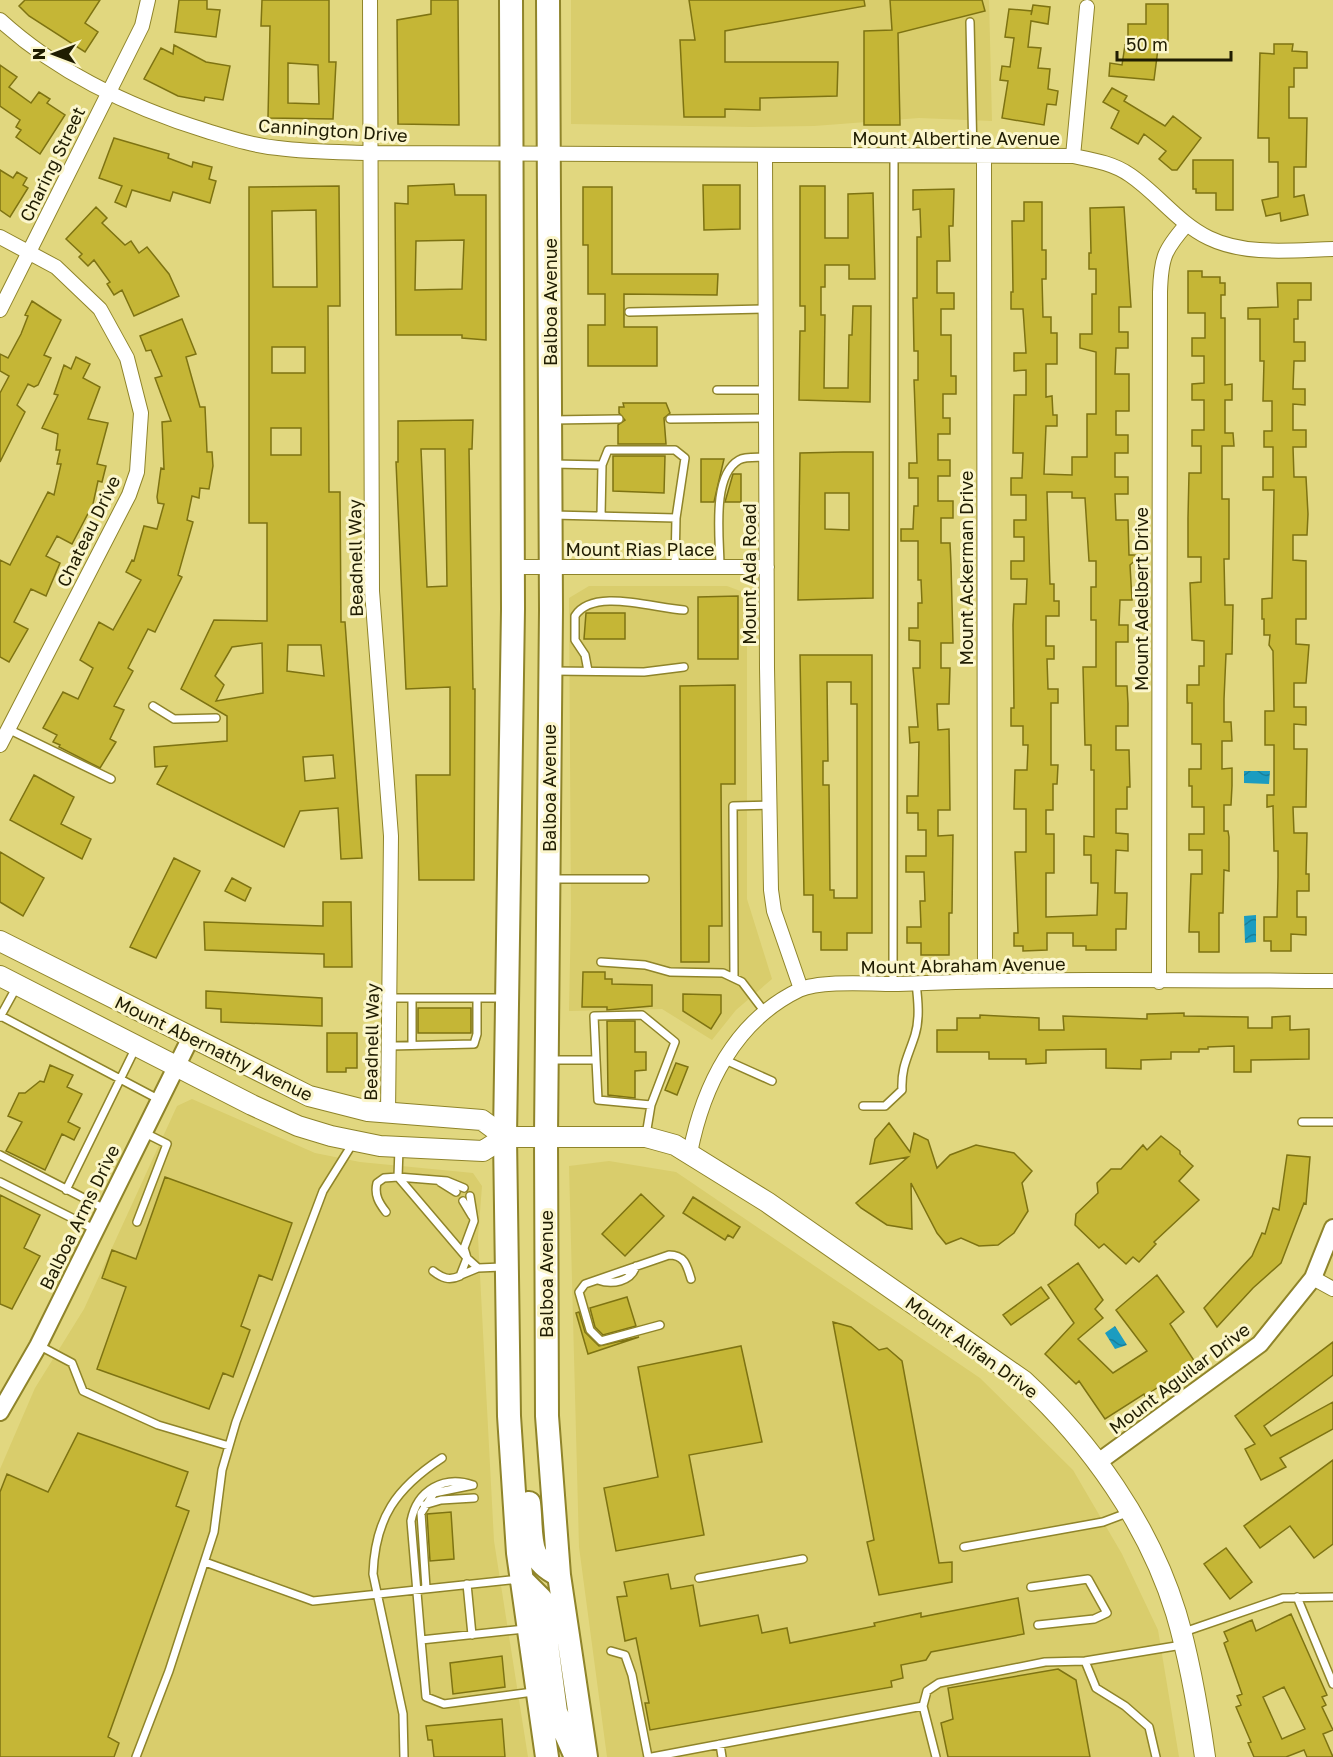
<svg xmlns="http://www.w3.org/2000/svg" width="1333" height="1757" font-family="'Golos Text',sans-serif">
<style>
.built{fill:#d9cd6c}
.water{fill:url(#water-waves)}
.building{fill:#c5b636;stroke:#7e7312;stroke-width:1.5;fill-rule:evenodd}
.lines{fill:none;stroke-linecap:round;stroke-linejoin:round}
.service-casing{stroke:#8f842a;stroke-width:10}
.minor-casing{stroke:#8f842a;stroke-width:16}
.tertiary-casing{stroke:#8f842a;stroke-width:20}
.secondary-casing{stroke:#8f842a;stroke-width:22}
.primary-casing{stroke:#8f842a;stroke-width:26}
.service{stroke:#fff;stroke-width:7}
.minor{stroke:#fff;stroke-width:14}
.tertiary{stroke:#fff;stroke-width:16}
.secondary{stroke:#fff;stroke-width:20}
.primary{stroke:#fff;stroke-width:22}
.labels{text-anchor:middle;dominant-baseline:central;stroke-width:6;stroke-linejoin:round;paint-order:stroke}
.street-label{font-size:18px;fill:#201d02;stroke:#fbf6cc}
</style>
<defs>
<pattern id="water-waves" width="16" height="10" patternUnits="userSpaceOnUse" patternTransform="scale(1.5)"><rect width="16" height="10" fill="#1b9cc0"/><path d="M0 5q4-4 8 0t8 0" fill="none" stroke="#187f9a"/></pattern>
</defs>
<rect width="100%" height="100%" fill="#e1d77f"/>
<path class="built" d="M571,0h418l3,121 -73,-3 -105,8 -62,1 -181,-3z
M589,586h138l16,6 4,11v296l25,80 -36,31 -24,30 -50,-31 -93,2 2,-99 -2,-314z
M192,1099l123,54 45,9 113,11 9,13 -4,51 16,304 34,216h-528v-288l35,-81 49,-79 93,-203z
M609,1161l67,11 304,206 93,92 49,84 36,76 21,127h-572l-28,-210 -10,-381z"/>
<path class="water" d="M1244,771h26l-1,13 -25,-1z
M1256,915v27l-11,1 -1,-27z
M1115,1326l12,19 -12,4 -10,-16z"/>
<path class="building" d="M25,0h75l-15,23 13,9 -13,20 -56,-36 -10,-10z
M179,0h28v9l13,1 -4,27 -41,-5z
M262,0h67v62h7l-3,57 -65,-1 2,-92h-9zM288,63l30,2 1,39 -31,-1z
M431,0h27l1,125 -61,-1 -1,-104 34,-6z
M689,0h175l1,6 -140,25v31h113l-1,34 -77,2v12l-35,-1v8h-41l-4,-77h15z
M890,0h92l3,11 -87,22 2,92h-36v-94l28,-1z
M1146,4h22v37h-9l-5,39 -45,-4 1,-13 12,2 3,-20 3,1v-22h18z
M1033,5l17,2 -2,17 -17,-3 -3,26 13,1 -3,20 12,1 -2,20 10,2 -2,14 -9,-1 -3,21 -42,-7 6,-37 -8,-1 2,-14 8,1 4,-29 -9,-1 4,-28 23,2 -1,4z
M1274,44h19l-1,7 15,1v16h-13v19h-5v31h18l-1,49h-12v30l10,-2 4,20 -27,6 -1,-8 -14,3 -4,-16 16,-3v-35h-9v-24h-11l2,-85 14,1z
M174,45l32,17 24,4 -7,34 -18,-3 -1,4 -26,-5 -34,-17 17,-31 12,6z
M0,65l17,12 -8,10 22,16 8,-11 11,7 -3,4 18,12 -25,39 -24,-17 5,-7 -5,-3 4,-7 -20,-14z
M1112,88l15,8 -3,5 41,25 8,-10 28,22 -24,32h-5l-13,-11 7,-8 -22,-17 -6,10 -27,-16 8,-17 -16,-9z
M114,138l55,16 -1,4 24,9 1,-5 19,5 -3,12 7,2 -6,22 -37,-11 -3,9 -38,-11 -6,17 -11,-5 7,-16 -23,-8z
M1193,160h40v50h-17v-17h-20v-4h-3z
M0,170l13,8 4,-6 10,6 -4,7 5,3 -18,29 -10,-7z
M454,184l1,11h31v145l-24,-2v-3h-66l-1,-132 13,1v-18zM464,240l-2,49 -47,1 1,-49z
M703,185h37v44l-36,1z
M339,186l1,120h-12l1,186h11l1,130h4l17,236 -21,1 -3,-51 -38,3 -16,36 -127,-63 10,-18 -12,1 -1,-20 73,-6v-25l-46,-27 33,-69 53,1v-98h-18v-336zM316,210l1,77h-44l-1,-76zM272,347h33v26h-33zM271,428h30v27h-30zM262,643l1,50 -47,8 8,-16 -9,-9 17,-29zM288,645h33l3,31 -37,-5zM333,755l2,23 -30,3 -2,-24z
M800,186h25v52h23v-44l25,-1 2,86h-26v-14h-24v22h-4v28h4l-1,73h24l1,-53h3l1,-29h18l-1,96 -71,-2 1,-69h5v-25h-5z
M583,187h29v87h106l-1,21 -93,-1v33h33v39h-69v-41h17v-31h-17v-49h-5z
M954,189l-1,37h-4l1,35h-13v32h17v16h-13v26h10v41h5v18h-13v24h7v16h-12v26h12v16h-12v25h15v17h-12v25h9l1,21 2,79h-12v25h9l-1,36h-12l1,26 11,-1 1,81h-12v26l15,-1 -1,78h-3v42h-28v-12h-14v-16h14l-1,-26h5l-1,-29h-18v-16h20v-26h-8v-17h-11v-17h11l1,-54 -9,1 -1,-16h9l-5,-59h7v-27l-11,-1v-12h9v-25h4l-1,-23h-3v-39h-17v-12h12l1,-23h4v-28h-9v-15h8l-3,-83h4v-29h-4l-1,-53h4v-61h4l-1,-28 -7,1v-20z
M1024,202h18v48h4v29h-4l1,38h8v16h6v31h-11v33l6,-1 1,19h4v11h-11l-2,48 28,1v-18h15v-43h9v-62l-16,-4v-14h12v-40h4v-25h-7v-16h2l-1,-45 34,-1 7,100h-12v25h9v16h-12l-1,26h14v37h-13v24h12v18h-13v24h13v17h-13l1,26h12l1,35h12l-11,10 2,35h-12l-1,25h9v17h-12v44h11l1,17v23h-12v24h13l1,37h-3v22h-11v24l12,1v17l-12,-1 -1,43h12l-1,36h-10v21h-30v-4h-13v-13h-26v17l-24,1v-5h-9v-13h4l-3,-81h11v-43h-12l1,-39h12l1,-25h-5v-19h-12v-18h3l-1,-83 1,-21h12l1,-25h-16v-18h13v-24h-10v-17h12v-25h-15v-17h11l1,-25h-10l1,-58h12v-25l-12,1v-18h12l-3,-44h-12v-17h2l-1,-71h12zM1047,492h25v6h13l4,63h7v26h-5v33h5v47h-13l2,78h6v25h3v67l-10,-1v19h7v28h7l-1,32 -51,2v-44h8v-39h-8v-24h7v-26h4l1,-19h-7v-62h7v-14h-10l-1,-30h7v-13h-8v-30h13v-15h-5v-17h-4z
M96,207l11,11 -5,5 23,22 6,-4 8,12 8,-6 22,27 10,22 -45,20 -12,-26 -8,5 -7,-11 3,-2 -16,-22 -6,6 -9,-9 3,-3 -16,-15z
M1188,271h14v6h18v6h5v12h-4v23h4v67l7,-1v16h-7v33h8l1,13h-12v53h7v60h-5l1,46h8l-1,49h-6l-2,45v23h7l1,19h-10v28l10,-1v18l-1,19h-7v26h4l1,6v34l-5,-1 -1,43h-4v39h-20v-20h-10l2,-58h11v-24h-13v-16h15v-27h-12v-21h-3v-17h12v-25h-9v-41h-5v-18h12v-19h5v-25l-12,-1 -2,-57 11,-1v-25h-13v-39l1,-45h12v-27h-9v-16h12v-30h-12v-16l12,-1v-27h-12v-18h13v-25h-17z
M1277,283h34v17h-13v19h-4v23h11v19h-11l-1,28h12v16l-12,-1v26h13v17h-13l1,30h12l2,37 -1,21h-14v25l13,1v58h-10v25l13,1 -3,38h-12v24h12v18l-12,-1v25h13l-1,58h-13l1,26h13l-1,41h3v17h-12v26h9v18l-15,-1v17h-20v-10h-7v-24h13l1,-40v-26h-4l-1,-45 -6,1v-12h7v-50h-9v-34h9l-1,-60 -4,-6 1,-10h-6v-16h-2v-20l10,-1 2,-108h-11v-13h10v-30h-9v-16h8v-30h-9l1,-40h-4v-42h-12v-11l30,-1z
M32,301l29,19 -17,35 7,3 -13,27 -4,2 -6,-3 -11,21 8,7 -25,50v-69l9,-17 -9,-5v-17l8,4 13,-24 7,-18 -3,-1z
M182,319l14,35 -10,3 14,50h5l2,45h5l1,14 -4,23 -9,-1 -1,10 -7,-2 -5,24 6,2 -15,53 4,2 -27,55 -7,-3 -20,39 5,3 -19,35 10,4 -14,29 6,3 -16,26 -41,-21 1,-2 -7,-3 4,-7 -14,-7 20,-36 15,7 15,-31 -13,-8 19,-38 14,8 28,-50 -15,-8 6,-12 2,1 10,-35 13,3 7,-25 -6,-1 -1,-6 4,-29 3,1 -2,-47 9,-1 -16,-43 7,-2 -11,-26 -5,1 -6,-15z
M76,357l14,7 -7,14 17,9 -12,32 20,4 -11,41 9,2 -4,16 -4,-1 -5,23 -21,40 -15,-8 -11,20 14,7 -14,33 -15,-7 -17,33 14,7 -19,33 -9,-5v-97l10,5 38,-73 6,3 7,-31h-4l3,-14h-4l2,-16 -16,-6 16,-33 -4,-1 10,-29 7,4z
M623,403h43l4,10 -6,5 2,26h-48v-19l7,-5 -6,-7v-6h5z
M473,420l-1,29h-3l4,240h2l-1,191h-55l-3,-105h34v-88l-44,2 -10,-227h2v-41zM421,449h24l2,137 -20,1z
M843,452h30v146l-75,2 2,-147zM825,493h24v37l-24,-1z
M613,456h52l-1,37 -51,-2z
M701,459h23l-10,43h-13z
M733,474h8v28h-16z
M738,596v63h-40v-62z
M586,613h39v26h-41z
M800,655h72v278h-25v17h-26v-18h-8v-37h-9zM827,682h24v22h6v194h-23v-8h-4l-1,-105h-6v-24h5z
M735,685v99h-14l1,142h-13v36h-28l-1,-276z
M34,775l40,22 -13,27 30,15 -9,20 -72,-39z
M0,852l44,26 -21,38 -23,-14z
M174,858l26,13 -44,87 -26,-11z
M232,878l19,10 -6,13 -20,-10z
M323,902h28l1,65h-28v-13l-119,-4 -1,-28 119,4z
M583,972h22v7h7v5l40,1v21l-45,4v-3h-25z
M206,991l116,7v28l-101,-4v-13l-15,-1z
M683,994l38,1v18l-10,16 -28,-18z
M418,1008h53v25h-53z
M1184,1013v3l64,1v11h24v-11l18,-1v14l19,-1v30l-58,1v12h-17v-26l-26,1v2h-9v3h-28v7l-30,1v9l-35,-1v-19l-60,1v13l-20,1v-5h-37v-7h-52v-22h20v-12h23v-3l59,3v12h25l-1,-14 84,3v-5z
M607,1021h28v31h11v18l-11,1v27l-27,-3z
M327,1033h30v35h-11v4h-19z
M676,1063l12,4 -11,28 -12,-5z
M50,1065l23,10 -6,12 15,7 -14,28 12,6 -6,12 -12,-6 -17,36 -39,-19 16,-29 -14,-6 11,-23h6l15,-12 4,1z
M889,1123l21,29 4,-19 14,7 9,28 13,-13 26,-10 38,8 18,18 -10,12 6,28 -14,22 -16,12 -19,1 -18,-8 -15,6 -9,-11 -26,-50 1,46 -25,-4 -26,-17 -5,-5 52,-46 -38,7 5,-25z
M1161,1136l19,15v3l13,12 -14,15 20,19 -45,42 2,2 -17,18 -6,-5 -7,7 -22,-20 -5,4 -24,-23 1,-11 22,-21 -1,-10 14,-14h10l22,-24 4,5z
M1287,1155l23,2 -4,47 -2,-1 -23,60 -28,25 -36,39 -13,-19 48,-52 10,-23 3,1 8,-26 6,2z
M165,1177l127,46 -20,57 -13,-5 -18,51 9,4 -17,47 -10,-4 -14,36 -112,-40 29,-82 -24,-9 10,-28 24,9z
M641,1194l23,22 -39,40 -23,-22z
M0,1195l40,20 -16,33 16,8 -28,53 -12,-5z
M693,1197l47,30 -7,11 -5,-3 -3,5 -42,-27z
M1078,1263l25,37 -8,9 8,9 -25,21 35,34 34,-22 -31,-41 41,-35 27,37 -14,12 25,38 -50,34 -1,-2 -39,25 -26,-38 -3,3 -31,-30 29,-31 -26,-38z
M1041,1287l8,11 -38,27 -8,-10z
M627,1297l9,29 -33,9 -8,-8 -5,-19z
M579,1312l6,20 14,14 40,-9 -51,17 -12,-41z
M833,1322l18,5 28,23 8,-2 15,13 37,202 13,-1v20l-73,13 -12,-53 7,-2z
M1333,1342v33l-69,51 7,10 62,-34v27l-53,29 6,9 -25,13 -16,-31 10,-5 -20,-28z
M741,1346l21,96 -73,13 15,80 -88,16 -12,-63 54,-11 -20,-110z
M78,1433l110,39 -12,34 13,5 -81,226 11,6 -5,14h-114v-265l7,-18 41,18z
M1333,1460v84l-19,14 -24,-32 -30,22 -16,-22z
M451,1512l3,47 -24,2 -3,-47z
M1226,1548l26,34 -22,17 -26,-35z
M668,1574l3,15 22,-4 7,41 58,-11 4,18 25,-5 3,15 85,-17 -1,-3 47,-10v4l97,-19 6,36 -93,18 -5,8 -25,5 2,13 -12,3 1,6 -242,43 -5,-27h4l-13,-65 -11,3 -8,-44 10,-1 -3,-14z
M1291,1614l36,81 -5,2 4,8 -4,2 11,23 -10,4 10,23h-26l-3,-7 -18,7h-32l-6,-14 3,-1 -15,-35 5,-2 -4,-9 5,-2 -18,-51 4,-2 -4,-9 28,-12 4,11zM1284,1687l21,42 -23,10 -19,-42z
M502,1656l3,31 -52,7 -3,-31z
M1058,1669l18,11 14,77h-142l-7,-34 12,-4 -5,-31z
M502,1719l3,38h-71l-2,-17h-4l-2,-14z"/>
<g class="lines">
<defs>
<path id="service" d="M970,22l3,134
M629,312l137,-3
M717,390h50
M670,419l97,-1
M552,420l67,-1
M553,464l49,1 -1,51
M602,465l6,-15h67l10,8 -9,60
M553,515l123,3 -1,49
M720,567c0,-28 -9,-91 19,-107 7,-4 20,-2 28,-3
M552,671l92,1 40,-5
M588,671l-3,-16 -10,-15v-24c18,-29 81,-7 109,-6
M153,706l21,13 42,-1
M8,729l103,50
M551,879h94
M601,962l44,3 25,7 53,1 19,9 22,29
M734,978l-1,-172 36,-1
M893,984l1,-829
M390,998h115
M412,998v47
M1,1016l157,83
M0,1017l16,-29
M390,1046l84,-2 3,-10v-36
M723,1059l49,22
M549,1060h47l2,40 53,5 24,-63 -33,-27 -48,1 2,44
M863,1106h22l17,-16c-1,-23 6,-33 13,-55 5,-16 3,-35 1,-52
M1302,1122h31
M646,1135l5,-30
M399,1148l-1,29 49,4 17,7
M0,1155l105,54
M0,1182l94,47
M440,1182l16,10
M66,1190l70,-143
M470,1196l4,25 -10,27 3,10 11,10
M463,1201l9,15
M386,1212c-7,-9 -12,-17 -9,-29l7,-5 14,-1 69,81 -7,18c-11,5 -18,2 -27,-5
M137,1222l30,-78 -22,-11
M461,1275l17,-7 24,-1
M598,1280c14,5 33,2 38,-14
M660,1325l-59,16 -11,-11 -11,-38 6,-8 84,-29c16,0 18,11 22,24
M40,1346l32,17 11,28 75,34 71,21
M424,1505l17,-5 33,-2
M964,1547l139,-25 24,-9
M205,1562l108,39 206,-22
M699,1578l104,-19
M467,1584l5,51
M1031,1587l57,-8 19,34 -13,6 -56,6
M426,1588l-5,-75 13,-20 39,-8
M1297,1597l36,87
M525,1629l-104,11 5,57 18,7 89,-12
M1184,1632l99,-34 50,-1
M421,1640l-10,-119c6,-31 33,-46 62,-36
M611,1651l14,4 7,20 16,82
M1085,1661l11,27 29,18 24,21 7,30
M720,1744l2,13
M136,1757l33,-86 45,-139 8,-62 14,-48 87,-231 30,-48
M404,1757l-1,-43 -30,-140c2,-56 23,-86 69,-116
M652,1757l271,-51
M936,1757l-13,-51 4,-15 12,-8 106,-21 40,-1 97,-16"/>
<path id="minor" d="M370,0l2,591 19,245 -3,278
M0,20c58,53 132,88 207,111 23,7 47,15 71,17 30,4 61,4 91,5l704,3c20,4 40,7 57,19 28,19 48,48 79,63 37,18 84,12 124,11
M765,155l2,513 4,222 3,21 27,78
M984,156l1,825
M1073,156l14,-149
M0,237l56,30 44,42 27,49 14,55 -4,59 -8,23 -129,250
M0,310l142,-284 6,-26
M512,567h255
M1159,982l1,-690c1,-34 4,-42 27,-68
M690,1153c13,-67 45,-132 109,-163 22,-10 73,-6 99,-6 144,-6 290,-4 435,-3
M1313,1278l20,11"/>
<path id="tertiary" d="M0,1412l38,-66 153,-309
M1097,1463l163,-119 53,-66 20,-50"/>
<path id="secondary" d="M0,941l309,155 59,15 114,9 23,17
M0,976l252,129 46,21 33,10 49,10 103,5 22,-14h141l29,8 92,57 257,179c67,62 125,144 152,232 14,47 22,95 29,144"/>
<path id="primary" d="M511,0l2,609 -8,528 4,279 9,137 29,204
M548,0l3,610 -5,527 1,279 12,159 27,182
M529,1503c4,34 -4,56 30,72
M521,1579l20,20 15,113 20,45"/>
</defs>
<use href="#service" class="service-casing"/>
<use href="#minor" class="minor-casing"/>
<use href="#tertiary" class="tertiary-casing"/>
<use href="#secondary" class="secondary-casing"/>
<use href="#primary" class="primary-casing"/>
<use href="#service" class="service"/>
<use href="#minor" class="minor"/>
<use href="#tertiary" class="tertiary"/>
<use href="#secondary" class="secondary"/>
<use href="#primary" class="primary"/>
</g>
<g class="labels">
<g class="street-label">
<text transform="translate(333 130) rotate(4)">Cannington Drive</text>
<text x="956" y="138">Mount Albertine Avenue</text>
<text transform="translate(52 164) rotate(-64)">Charing Street</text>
<text transform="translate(550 302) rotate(-90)">Balboa Avenue</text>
<text transform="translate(88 531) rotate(-64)">Chateau Drive</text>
<text x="640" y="549">Mount Rias Place</text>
<text transform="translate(355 558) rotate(-91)">Beadnell Way</text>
<text transform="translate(966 568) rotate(-90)">Mount Ackerman Drive</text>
<text transform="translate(749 574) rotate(-90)">Mount Ada Road</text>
<text transform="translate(1141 599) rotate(-90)">Mount Adelbert Drive</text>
<text transform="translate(549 788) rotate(-90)">Balboa Avenue</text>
<text transform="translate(963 965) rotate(-1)">Mount Abraham Avenue</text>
<text transform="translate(371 1042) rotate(-89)">Beadnell Way</text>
<text transform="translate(214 1048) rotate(26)">Mount Abernathy Avenue</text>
<text transform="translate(79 1217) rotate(-64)">Balboa Arms Drive</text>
<text transform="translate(546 1274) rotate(-90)">Balboa Avenue</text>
<text transform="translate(972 1347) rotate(36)">Mount Alifan Drive</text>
<text transform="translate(1179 1378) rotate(-37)">Mount Aguilar Drive</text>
</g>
</g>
<g transform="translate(54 54) rotate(270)" stroke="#fbf6cc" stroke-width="4.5" paint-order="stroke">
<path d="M0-4.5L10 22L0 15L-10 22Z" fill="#201d02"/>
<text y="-9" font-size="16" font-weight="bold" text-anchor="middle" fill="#201d02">N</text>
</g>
<path d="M1117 51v9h114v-9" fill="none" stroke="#201d02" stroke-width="3"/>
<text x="1126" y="51" font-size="18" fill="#201d02" stroke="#fbf6cc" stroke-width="4.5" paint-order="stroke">50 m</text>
</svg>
